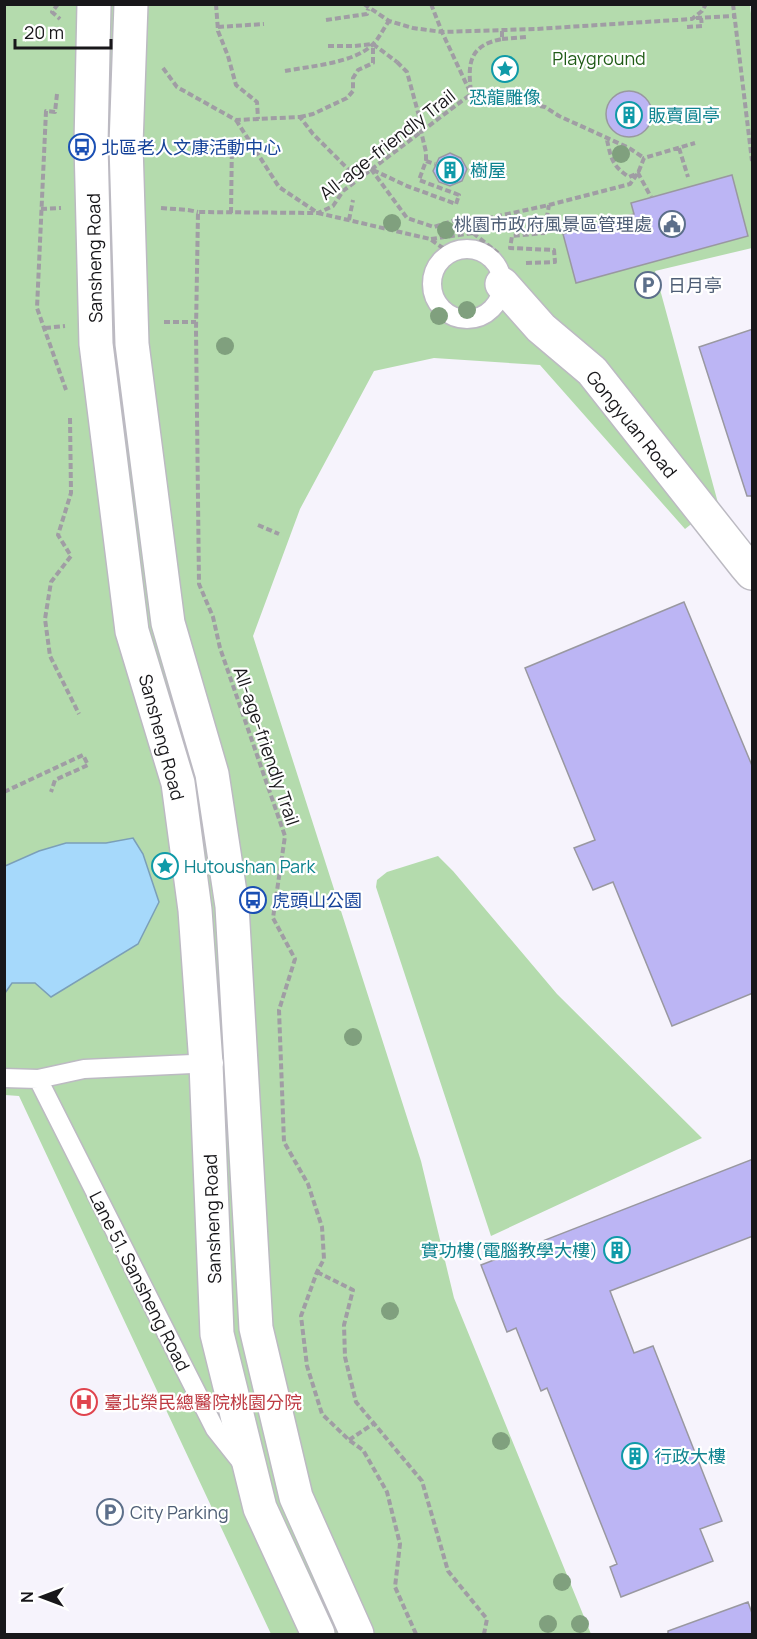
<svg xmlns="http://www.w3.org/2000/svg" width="757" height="1639" font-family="Manrope,'Noto Sans TC',sans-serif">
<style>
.green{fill:#b4dbad}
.water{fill:#a6d9fb;stroke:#7b9fb8;stroke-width:1.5}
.building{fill:#bcb5f4;stroke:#9998a0;stroke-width:1.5}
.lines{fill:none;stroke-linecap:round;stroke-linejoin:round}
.service-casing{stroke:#bcbac2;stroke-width:21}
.minor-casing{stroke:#bcbac2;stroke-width:36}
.path{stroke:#a09da4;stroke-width:4;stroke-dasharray:6 3;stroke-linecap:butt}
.service{stroke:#fff;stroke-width:18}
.minor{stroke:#fff;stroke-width:33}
.path-bridge{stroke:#a09da4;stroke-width:4;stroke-dasharray:6 3;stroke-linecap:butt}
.tree{fill:#80a07e}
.labels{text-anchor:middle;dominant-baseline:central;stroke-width:4.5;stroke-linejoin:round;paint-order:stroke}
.park-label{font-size:18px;fill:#205c17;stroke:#fff}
.culture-label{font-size:18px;fill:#0d838f;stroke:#fff;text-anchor:start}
.street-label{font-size:18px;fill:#18171a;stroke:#fff}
.transit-label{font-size:18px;fill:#164399;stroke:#fff;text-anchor:start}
.service-label{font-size:18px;fill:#4e5e75;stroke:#fff;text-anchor:start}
.health-label{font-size:18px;fill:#be3a42;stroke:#fff;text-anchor:start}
</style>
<rect width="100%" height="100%" fill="#f6f3fc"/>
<path class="green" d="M5,5h745l2,17v226l-97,23 63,232 -33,26 -145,-164 -106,-7 -60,13 -74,138 -47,127 168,525 33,137 137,336h-320l-252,-538 -14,-1z
M438,856l15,15 104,123 145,144 -211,98 -115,-349 1,-7 10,-8z"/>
<path class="water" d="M133,838l10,16 16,48 -21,42 -87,53 -16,-14h-23l-7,10v-127l34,-15 27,-8h40z"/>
<path class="building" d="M606 114a23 23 0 1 1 46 0a23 23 0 1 1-46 0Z
M450,153l11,5 6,11 -5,12 -12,5 -11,-4 -6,-11 6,-13z
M732,175l16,61 -172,47 -13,-49 71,-20 -3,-11z
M753,329v167h-6l-48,-149z
M684,602l69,166v225l-81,33 -59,-144 -20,8 -19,-42 21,-8 -70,-172z
M753,1159v77l-143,55 24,62 19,-7 69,175 -22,8 13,32 -92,36 -11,-30 7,-3 -70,-176 -6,3 -25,-63 -9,4 -26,-67z
M748,1602l5,14v19h-85v-4z"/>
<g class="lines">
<defs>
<path id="service" d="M432 284a35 35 0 1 1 70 0a35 35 0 1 1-70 0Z
M4,1078l34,1 46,-10 130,-6
M38,1079l177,350 27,34"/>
<path id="minor" d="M94,4l-3,140 5,200 36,287 46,152 17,127 11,154 11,270 43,174 58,126
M131,4l-5,141 6,199 36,279 44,151 20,132 24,422 40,169 61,137
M502,284l39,44 51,43 154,195 6,7"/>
</defs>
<use href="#service" class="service-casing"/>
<use href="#minor" class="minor-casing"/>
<path class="path" d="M58,4l-6,8 8,7
M216,4l2,27 10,25 8,29 21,17 1,17
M364,4l25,17 24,7 29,4 94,-3 156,-10 10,-8 4,-7
M431,4l11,28 29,62
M733,4l19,157
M696,18l38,-2
M326,20l41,-6 1,-5
M218,27l46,-3
M687,27l15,-1 -1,-8
M502,39l25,-2
M328,46h27l18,-2 24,18
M163,68l14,19 59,33 64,-3 13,17 45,45
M285,71c26,-5 69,-8 87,-26 7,-6 11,-16 17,-24
M471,91c-4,-30 0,-46 31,-52v-9
M57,94l-2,18 -9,-1 -9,197 29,82
M471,94l16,9 30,-2 28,6 14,9 70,32 15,10
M300,117l13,-3 34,-16 6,-7v-13l5,-8 15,-7v-18
M236,120l43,67 39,26 112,26 20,14
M607,140c4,18 5,26 22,37l9,-4 13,24
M679,148l9,29
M371,169l36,49 27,9 27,-9h28l60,-13 81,-21 8,-11 6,-15 51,-15
M373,170l34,16 49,18 3,-9 -40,-15 7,-19 9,3
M161,208l27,2 10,2
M41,209l20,-1
M231,213l1,-73
M349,220l4,-20
M473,233l25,20
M431,239l42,-6 16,-15
M526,263l29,-1 -1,-12 -44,-2 2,-12 32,-3 5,-28
M164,322h32
M45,328l20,-2
M70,418l1,75 -13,42 13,21 -20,26 -6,37 5,37 29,58
M258,525l21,9
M4,792l79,-37 5,10 -33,15 -4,12
M317,1272l36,18 -9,35 1,32 11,45 66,79 26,90 39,48 -3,15
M349,1440l24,-16
M416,1634l-21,-47 5,-43 -13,-52 -24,-42 -14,-10 -27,-26 -15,-48 -6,-50 16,-44 7,-13 -2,-32 -14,-43 -24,-42 -5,-132 16,-51 -22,-41 12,-82 -65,-188 -7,-31 -14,-33 -3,-254 2,-118 120,1 15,-7 10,-15 128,-97"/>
<use href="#service" class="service"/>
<use href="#minor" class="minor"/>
<path class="path-bridge" d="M397,62l10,10 12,44 -1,3 8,33v9"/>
</g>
<g class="tree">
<circle cx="621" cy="154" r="9"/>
<circle cx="392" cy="223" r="9"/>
<circle cx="446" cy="230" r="9"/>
<circle cx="467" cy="310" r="9"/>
<circle cx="439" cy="316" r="9"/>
<circle cx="225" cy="346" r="9"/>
<circle cx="353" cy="1037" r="9"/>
<circle cx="390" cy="1311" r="9"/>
<circle cx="501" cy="1441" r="9"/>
<circle cx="562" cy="1582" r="9"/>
<circle cx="548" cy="1624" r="9"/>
<circle cx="580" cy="1624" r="9"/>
</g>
<defs>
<symbol id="sight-ring" viewBox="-11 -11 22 22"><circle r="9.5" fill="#fff" stroke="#0f9aa8" stroke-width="1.5"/><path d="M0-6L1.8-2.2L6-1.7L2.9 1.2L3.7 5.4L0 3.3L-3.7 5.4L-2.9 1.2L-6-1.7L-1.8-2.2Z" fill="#0f9aa8"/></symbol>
<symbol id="building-ring" viewBox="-11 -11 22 22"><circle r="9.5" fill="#fff" stroke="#0f9aa8" stroke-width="1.5"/><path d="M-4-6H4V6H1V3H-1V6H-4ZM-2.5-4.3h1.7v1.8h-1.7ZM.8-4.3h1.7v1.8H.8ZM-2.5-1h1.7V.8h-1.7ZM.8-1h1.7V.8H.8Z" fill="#0f9aa8"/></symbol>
<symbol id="bus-ring" viewBox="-11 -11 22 22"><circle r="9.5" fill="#fff" stroke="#1a4fb4" stroke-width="1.5"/><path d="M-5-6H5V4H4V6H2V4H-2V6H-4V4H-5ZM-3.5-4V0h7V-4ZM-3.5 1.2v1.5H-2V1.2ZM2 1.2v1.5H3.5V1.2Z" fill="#1a4fb4"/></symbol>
<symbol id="civic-ring" viewBox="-11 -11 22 22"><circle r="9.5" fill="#fff" stroke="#5c6f8a" stroke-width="1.5"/><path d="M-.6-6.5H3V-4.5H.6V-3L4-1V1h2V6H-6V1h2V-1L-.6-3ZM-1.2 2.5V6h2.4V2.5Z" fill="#5c6f8a"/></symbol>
<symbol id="parking-ring" viewBox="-11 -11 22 22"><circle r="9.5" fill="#fff" stroke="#5c6f8a" stroke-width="1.5"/><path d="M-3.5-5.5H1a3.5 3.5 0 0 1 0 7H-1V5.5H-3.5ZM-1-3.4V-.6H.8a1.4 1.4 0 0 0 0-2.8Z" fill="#5c6f8a"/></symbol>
<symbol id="hospital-ring" viewBox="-11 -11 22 22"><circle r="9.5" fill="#fff" stroke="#e0444e" stroke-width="1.5"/><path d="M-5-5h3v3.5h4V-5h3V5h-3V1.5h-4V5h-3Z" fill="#e0444e"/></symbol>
</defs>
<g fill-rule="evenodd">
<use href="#sight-ring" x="490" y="54" width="30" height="30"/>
<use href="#building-ring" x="614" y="100" width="30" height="30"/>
<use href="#bus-ring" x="67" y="132" width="30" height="30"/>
<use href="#building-ring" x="435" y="155" width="30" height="30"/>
<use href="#civic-ring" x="657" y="209" width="30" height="30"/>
<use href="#parking-ring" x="633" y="270" width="30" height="30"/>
<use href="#sight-ring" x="150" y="851" width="30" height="30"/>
<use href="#bus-ring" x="238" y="885" width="30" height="30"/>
<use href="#building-ring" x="602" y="1235" width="30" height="30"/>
<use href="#hospital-ring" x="69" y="1387" width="30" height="30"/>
<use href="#building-ring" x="620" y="1441" width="30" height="30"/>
<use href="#parking-ring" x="95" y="1497" width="30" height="30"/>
</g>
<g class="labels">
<g class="park-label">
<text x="599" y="58">Playground</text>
</g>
<g class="culture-label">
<text x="505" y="97" text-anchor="middle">恐龍雕像</text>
<text x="648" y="115">販賣圓亭</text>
<text x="470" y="170">樹屋</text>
<text x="184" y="866">Hutoushan Park</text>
<text x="598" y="1250" text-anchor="end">實功樓(電腦教學大樓)</text>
<text x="654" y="1456">行政大樓</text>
</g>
<g class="street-label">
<text transform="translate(387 144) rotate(-38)">All-age-friendly Trail</text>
<text transform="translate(94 258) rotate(-91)">Sansheng Road</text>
<text transform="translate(632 424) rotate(51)">Gongyuan Road</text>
<text transform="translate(162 737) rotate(75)">Sansheng Road</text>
<text transform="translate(267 746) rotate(71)">All-age-friendly Trail</text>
<text transform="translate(212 1219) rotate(-92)">Sansheng Road</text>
<text transform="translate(140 1281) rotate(63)">Lane 51, Sansheng Road</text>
</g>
<g class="transit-label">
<text x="101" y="147">北區老人文康活動中心</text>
<text x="272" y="900">虎頭山公園</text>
</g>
<g class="service-label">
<text x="652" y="224" text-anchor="end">桃園市政府風景區管理處</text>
<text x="668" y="285">日月亭</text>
<text x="130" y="1512">City Parking</text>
</g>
<g class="health-label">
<text x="104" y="1402">臺北榮民總醫院桃園分院</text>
</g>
</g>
<rect width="757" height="1639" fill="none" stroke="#18171a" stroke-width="12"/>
<g transform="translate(42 1597) rotate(270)" stroke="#ffffff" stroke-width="4.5" paint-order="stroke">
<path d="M0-4.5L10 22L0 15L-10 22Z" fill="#18171a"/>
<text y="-9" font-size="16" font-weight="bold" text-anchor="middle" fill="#18171a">N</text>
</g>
<path d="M15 39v9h96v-9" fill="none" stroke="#18171a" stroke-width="3"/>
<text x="24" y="39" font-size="18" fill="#18171a" stroke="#ffffff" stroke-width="4.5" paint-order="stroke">20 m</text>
</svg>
